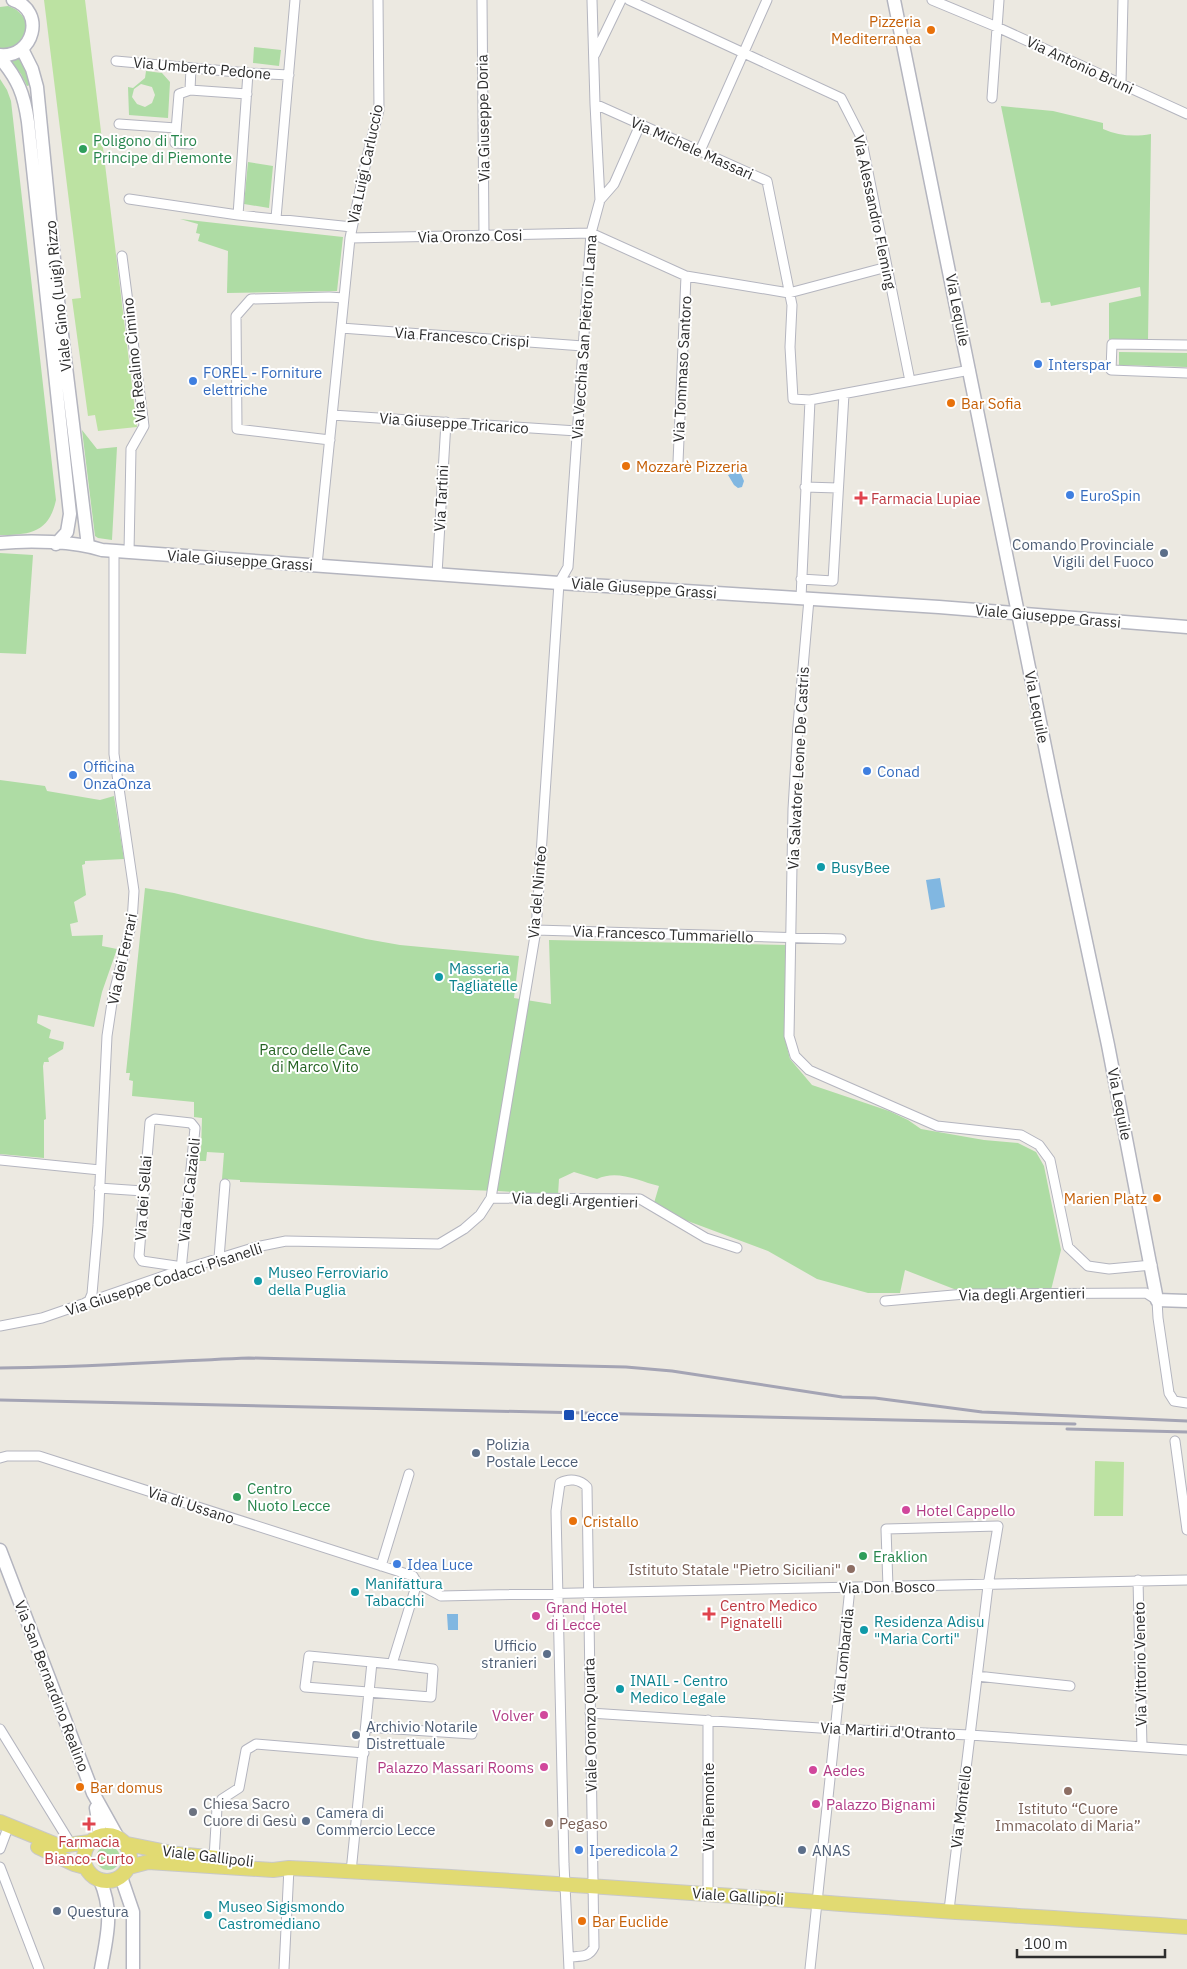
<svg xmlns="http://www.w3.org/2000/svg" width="1187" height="1969" font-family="'IBM Plex Sans',sans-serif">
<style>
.green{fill:#aedca4;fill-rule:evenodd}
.pitch{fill:#bce2a2}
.water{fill:#81b7e1}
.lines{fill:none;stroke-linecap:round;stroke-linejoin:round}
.street-casing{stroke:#b4b5bf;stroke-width:11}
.secondary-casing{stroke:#b4b5bf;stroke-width:15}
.primary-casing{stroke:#c8c8c8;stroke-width:16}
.street{stroke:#fff;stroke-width:9}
.secondary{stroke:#fff;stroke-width:12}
.primary{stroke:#e1da72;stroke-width:14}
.rail{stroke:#a4a4b4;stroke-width:3}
.food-dot{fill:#e8710a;stroke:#fff;stroke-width:2}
.leisure-dot{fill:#2e9e5b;stroke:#fff;stroke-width:2}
.shop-dot{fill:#3f7fe0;stroke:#fff;stroke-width:2}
.health-dot{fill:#e0444e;stroke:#fff;stroke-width:2}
.service-dot{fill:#5c6f8a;stroke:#fff;stroke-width:2}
.culture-dot{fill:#0f9aa8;stroke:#fff;stroke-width:2}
.transit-dot{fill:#1a4fb4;stroke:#fff;stroke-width:2}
.hotel-dot{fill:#d1479c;stroke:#fff;stroke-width:2}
.education-dot{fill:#8d6e63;stroke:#fff;stroke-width:2}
.worship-dot{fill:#6b7280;stroke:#fff;stroke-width:2}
.labels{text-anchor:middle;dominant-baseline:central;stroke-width:4;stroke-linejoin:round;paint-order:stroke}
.food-label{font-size:15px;fill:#c56008;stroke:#fff;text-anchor:start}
.street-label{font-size:15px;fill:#2d2d2d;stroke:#fff}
.leisure-label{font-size:15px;fill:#27864d;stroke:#fff;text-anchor:start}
.shop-label{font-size:15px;fill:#366cbe;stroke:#fff;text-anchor:start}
.health-label{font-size:15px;fill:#be3a42;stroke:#fff;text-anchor:start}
.service-label{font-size:15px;fill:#4e5e75;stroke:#fff;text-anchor:start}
.culture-label{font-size:15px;fill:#0d838f;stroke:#fff;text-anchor:start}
.park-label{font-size:15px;fill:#266324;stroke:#fff}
.transit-label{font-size:15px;fill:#164399;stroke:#fff;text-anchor:start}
.hotel-label{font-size:15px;fill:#b23c85;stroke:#fff;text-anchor:start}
.education-label{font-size:15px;fill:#785e54;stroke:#fff;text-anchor:end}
.worship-label{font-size:15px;fill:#5b616d;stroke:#fff;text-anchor:start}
</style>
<rect width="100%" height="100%" fill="#ece9e1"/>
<path class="green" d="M8,6c29,9 22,46 -8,42v-41z
M254,47l27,3 -2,16 -26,-3z
M21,57l9,28 -3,1 -6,-12 -10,-13z
M146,71l16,2 8,9 -2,36 -39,-3 -1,-28 5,1 12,-10zM141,84l11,3 3,8 -3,8 -7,4 -8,-3 -5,-7 2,-8z
M0,79l7,11 4,11 45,399c-7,33 -27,35 -56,35z
M1001,106l52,5 50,12v6c16,7 31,8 48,5l-3,207 -39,-2v-36l32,-7 -1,-9 -89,19 -1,-4 -9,1z
M248,162l25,4 -4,42 -25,-4z
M180,219l163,18 -6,54 -110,2 1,-42 -30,-10 2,-7 -4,-1 2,-9z
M1119,352l68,1v14l-68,-2z
M82,430l15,19 20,-2 -5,93 -14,-2 -3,-2z
M0,553l33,2 -7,99 -26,-1z
M0,780l45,6 2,5 53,9 14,-4 10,63 -39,2v3l-3,1 4,30 -12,7 4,20 -8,2 2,12 31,-1 -1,11 15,3 -15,43 -8,35 -56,-12 -1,8 14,7 -2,8 15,4 -1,7 -15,9 1,4h-5l-1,4 3,53 -2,1v38l-44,-4z
M145,888l29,5 192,46 34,6 119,11 -5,42 37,6 -2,-64 237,5 -2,90 6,24 22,26 77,26 19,9 13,9 63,11 34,3 18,9 8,14 17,84 -10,40 -97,-1 -49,-19 -5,23h-32l-51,-14 -49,-28 -91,-34 -23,-14 5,-17c-20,-5 -42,-17 -62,-7l-23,-7 -15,7 -1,16 -60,-4 -258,-9v-2l-18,-1 2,-26 -17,-1 -1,9h-11l1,-10h5l1,-33 -8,-1v-15l-62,-6 1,-15 -4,-1 1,-7h-4z
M96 1858a12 12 0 1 1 24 0a12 12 0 1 1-24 0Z"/>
<path class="pitch" d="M44,0h41l52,427 -39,4 -3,-16 -7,1 -16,-117 9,-1z
M1095,1461l29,1 -1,54h-29z"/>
<path class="water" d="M737,471l4,3 3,7 -2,6 -4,1 -4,-3 -6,-10z
M940,878l5,29 -14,3 -5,-30z
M447,1614h11v16h-10z"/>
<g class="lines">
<defs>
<path id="street" d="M482,0l2,235
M629,0l212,98 20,39 49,244
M932,0l65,27 190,87
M595,54l26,-54
M116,61l132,12 41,2
M1121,83l2,-83
M190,90l57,4
M992,98l7,-98
M595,104l172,77 25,124 -2,42 3,52 17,1 160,-30
M119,124l57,4
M190,144l-15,-1 4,-49 11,-4 1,-22
M700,151l67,-151
M129,199l109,16 114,12
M600,200l14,-16 26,-59
M238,215l10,-142
M276,218l19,-218
M350,238l241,-5 95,43 103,17 98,-26
M122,256l22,170 -13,23 -2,103
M341,328l242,18
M1187,345l-75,-1 -1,26 76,3
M332,415l245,16
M330,440l-93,-11 -1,-113 15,-17 78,-2 15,1
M678,462l8,-186
M805,487l33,1
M317,565l33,-327 17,-81 12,-47 -1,-110
M437,574l9,-152
M801,579l32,2 11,-187
M801,598l9,-198
M809,599l-11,126 -5,84 -4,227 6,20 14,14 128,56 84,9 18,10 11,15 18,87 20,19 21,3 43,-4
M536,930l305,9
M155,1119l36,4 4,5 -14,142 -5,-4 -34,-5 -3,-5 11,-134z
M0,1160l100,10
M99,1188l44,3
M491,1198l149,1 66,39 31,10
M219,1258l6,-74
M885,1301l80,-7 181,-1 11,7 1,18 11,75 5,8 13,2
M85,1303l4,-2 3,-7 6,-69 9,-189 6,-40 19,-74 2,-31 -20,-137v-203
M0,1326l42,-8 139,-48 75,-23 30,-6 153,3 25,-15 16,-14 11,-17 45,-268 23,-347 9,-16 23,-334 9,-33 -5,-96 -3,-104
M1175,1441l12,89
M0,1458l7,-2h32l374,120 4,7 24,13 746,-16
M381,1566l28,-92
M1138,1580l4,167
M888,1587l-2,-58 112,-3 -10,60 -39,324
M372,1662l-63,-6 -4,31 126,10 2,-28 -41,-5
M977,1676l93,10
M590,1713l245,16 135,6 217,15
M708,1720v173
M366,1727l106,7
M0,1729l69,112 1,5
M0,1849l6,-16
M214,1858l3,-50 5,-9 17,-11 7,-38 10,-6 108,9
M0,1867l39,102
M351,1872l21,-210 20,2 25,-81
M284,1969l5,-101
M569,1969l-5,-105 -8,-353 4,-28c9,-5 20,-4 27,4l7,460c-5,11 -14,9 -25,10
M810,1969l40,-381"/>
<path id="secondary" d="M894,0l161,796 53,249 49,255 30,1
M22,49l10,20 5,18 22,223 29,236
M0,55c34,3 46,-44 13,-55
M0,58c18,21 24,36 28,64l42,392 -3,18 -11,12
M0,543c29,-3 75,-2 102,7l457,33 380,24 248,20
M0,1550l93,243 24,43
M96,1808l3,18v10
M121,1877l12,35v57
M100,1880c14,33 7,55 1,89"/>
<path id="primary" d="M0,1822l59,24 31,-4
M84 1858a23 23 0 1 1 46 0a23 23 0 1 1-46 0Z
M127,1844l50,10 40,4
M38,1847l36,17 11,3
M129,1867l19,-5 125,8 16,-2c176,9 352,21 528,34 123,10 247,16 370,25"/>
</defs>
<use href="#street" class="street-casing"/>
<use href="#secondary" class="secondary-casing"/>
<use href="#primary" class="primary-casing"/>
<use href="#street" class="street"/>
<use href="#secondary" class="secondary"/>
<use href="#primary" class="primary"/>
<path class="rail" d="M0,1368c83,0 166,-7 249,-10l377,9 46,4 170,26 33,1 107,14 205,9
M0,1400l1075,24
M1067,1429l120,3"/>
</g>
<g class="food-dot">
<circle cx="931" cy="30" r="5"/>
<circle cx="951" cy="403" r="5"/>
<circle cx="626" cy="466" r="5"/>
<circle cx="1157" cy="1198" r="5"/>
<circle cx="573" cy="1521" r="5"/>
<circle cx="80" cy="1787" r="5"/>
<circle cx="582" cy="1921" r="5"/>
</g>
<g class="leisure-dot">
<circle cx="83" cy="149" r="5"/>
<circle cx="237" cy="1497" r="5"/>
<circle cx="863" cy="1556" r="5"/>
</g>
<g class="shop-dot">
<circle cx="1038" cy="364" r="5"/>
<circle cx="193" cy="381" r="5"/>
<circle cx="1070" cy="495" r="5"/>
<circle cx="867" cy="771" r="5"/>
<circle cx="73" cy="775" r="5"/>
<circle cx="397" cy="1564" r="5"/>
<circle cx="579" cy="1850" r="5"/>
</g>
<g class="health-dot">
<path d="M858.5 490.5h5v5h5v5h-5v5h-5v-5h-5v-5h5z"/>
<path d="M706.5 1606.5h5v5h5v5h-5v5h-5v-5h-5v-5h5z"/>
<path d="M86.5 1816.5h5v5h5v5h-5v5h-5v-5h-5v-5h5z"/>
</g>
<g class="service-dot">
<circle cx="1164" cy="553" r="5"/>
<circle cx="476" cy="1453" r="5"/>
<circle cx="547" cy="1654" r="5"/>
<circle cx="356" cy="1735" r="5"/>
<circle cx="306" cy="1821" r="5"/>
<circle cx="802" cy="1850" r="5"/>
<circle cx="57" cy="1911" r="5"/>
</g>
<g class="culture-dot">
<circle cx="821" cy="867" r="5"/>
<circle cx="439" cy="977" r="5"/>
<circle cx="258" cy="1281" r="5"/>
<circle cx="355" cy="1592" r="5"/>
<circle cx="864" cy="1630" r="5"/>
<circle cx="620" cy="1689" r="5"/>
<circle cx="208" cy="1915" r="5"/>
</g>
<rect class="transit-dot" x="563" y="1409" width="12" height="12" rx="2.5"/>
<g class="hotel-dot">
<circle cx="906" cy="1510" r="5"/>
<circle cx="536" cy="1616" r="5"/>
<circle cx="544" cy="1715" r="5"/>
<circle cx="544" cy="1767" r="5"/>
<circle cx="813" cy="1770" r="5"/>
<circle cx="816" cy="1804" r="5"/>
</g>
<g class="education-dot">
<circle cx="851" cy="1569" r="5"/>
<circle cx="1068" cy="1791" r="5"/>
<circle cx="549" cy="1823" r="5"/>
</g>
<circle class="worship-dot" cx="193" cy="1812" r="5"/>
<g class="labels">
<g class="food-label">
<text x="921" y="21" text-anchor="end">Pizzeria<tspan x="921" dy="17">Mediterranea</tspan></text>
<text x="961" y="403">Bar Sofia</text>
<text x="636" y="466">Mozzarè Pizzeria</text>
<text x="1147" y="1198" text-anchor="end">Marien Platz</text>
<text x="583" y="1521">Cristallo</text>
<text x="90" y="1787">Bar domus</text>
<text x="592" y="1921">Bar Euclide</text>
</g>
<g class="street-label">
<text transform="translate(1080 65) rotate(25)">Via Antonio Bruni</text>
<text transform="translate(202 68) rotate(5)">Via Umberto Pedone</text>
<text transform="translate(483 118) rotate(-91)">Via Giuseppe Doria</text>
<text transform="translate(692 148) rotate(24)">Via Michele Massari</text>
<text transform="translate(365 164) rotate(-78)">Via Luigi Carluccio</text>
<text transform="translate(875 212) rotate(78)">Via Alessandro Fleming</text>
<text transform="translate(470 236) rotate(-1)">Via Oronzo Cosi</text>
<text transform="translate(58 296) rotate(-96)">Viale Gino (Luigi) Rizzo</text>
<text transform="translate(958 310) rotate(79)">Via Lequile</text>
<text transform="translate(462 337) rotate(4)">Via Francesco Crispi</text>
<text transform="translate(584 337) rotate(-86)">Via Vecchia San Pietro in Lama</text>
<text transform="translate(134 360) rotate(-96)">Via Realino Cimino</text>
<text transform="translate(682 369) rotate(-87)">Via Tommaso Santoro</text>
<text transform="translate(454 423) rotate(4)">Via Giuseppe Tricarico</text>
<text transform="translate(441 498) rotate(-87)">Via Tartini</text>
<text transform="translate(240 560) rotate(4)">Viale Giuseppe Grassi</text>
<text transform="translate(644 588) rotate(4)">Viale Giuseppe Grassi</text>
<text transform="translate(1048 616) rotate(5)">Viale Giuseppe Grassi</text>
<text transform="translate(1037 707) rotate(79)">Via Lequile</text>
<text transform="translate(798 768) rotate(-87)">Via Salvatore Leone De Castris</text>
<text transform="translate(537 892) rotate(-85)">Via del Ninfeo</text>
<text transform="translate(663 934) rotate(2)">Via Francesco Tummariello</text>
<text transform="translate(122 959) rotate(-78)">Via dei Ferrari</text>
<text transform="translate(1120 1104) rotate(79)">Via Lequile</text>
<text transform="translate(189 1190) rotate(-84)">Via dei Calzaioli</text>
<text transform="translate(143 1198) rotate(-86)">Via dei Sellai</text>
<text transform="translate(575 1200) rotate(2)">Via degli Argentieri</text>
<text transform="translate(164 1279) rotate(-18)">Via Giuseppe Codacci Pisanelli</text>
<text transform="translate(1022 1294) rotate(-1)">Via degli Argentieri</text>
<text transform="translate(191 1505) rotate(18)">Via di Ussano</text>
<text transform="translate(887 1587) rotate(-1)">Via Don Bosco</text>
<text transform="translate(843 1656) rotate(-84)">Via Lombardia</text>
<text transform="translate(1140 1664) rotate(-91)">Via Vittorio Veneto</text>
<text transform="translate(52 1686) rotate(69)">Via San Bernardino Realino</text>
<text transform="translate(590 1725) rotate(-91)">Viale Oronzo Quarta</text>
<text transform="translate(888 1731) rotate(3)">Via Martiri d'Otranto</text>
<text transform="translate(708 1807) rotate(-90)">Via Piemonte</text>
<text transform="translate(961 1807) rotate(-83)">Via Montello</text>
<text transform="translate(208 1856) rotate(7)">Viale Gallipoli</text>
<text transform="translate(738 1896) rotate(4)">Viale Gallipoli</text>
</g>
<g class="leisure-label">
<text x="93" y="140">Poligono di Tiro<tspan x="93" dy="17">Principe di Piemonte</tspan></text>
<text x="247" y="1488">Centro<tspan x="247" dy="17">Nuoto Lecce</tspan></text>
<text x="873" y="1556">Eraklion</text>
</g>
<g class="shop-label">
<text x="1048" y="364">Interspar</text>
<text x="203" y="372">FOREL - Forniture<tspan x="203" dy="17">elettriche</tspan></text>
<text x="1080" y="495">EuroSpin</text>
<text x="83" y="766">Officina<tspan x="83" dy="17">OnzaOnza</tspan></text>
<text x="877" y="771">Conad</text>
<text x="407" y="1564">Idea Luce</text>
<text x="589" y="1850">Iperedicola 2</text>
</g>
<g class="health-label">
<text x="871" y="498">Farmacia Lupiae</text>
<text x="720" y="1605">Centro Medico<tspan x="720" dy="17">Pignatelli</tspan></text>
<text x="89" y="1841" text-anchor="middle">Farmacia<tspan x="89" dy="17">Bianco-Curto</tspan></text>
</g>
<g class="service-label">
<text x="1154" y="544" text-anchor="end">Comando Provinciale<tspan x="1154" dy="17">Vigili del Fuoco</tspan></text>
<text x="486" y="1444">Polizia<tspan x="486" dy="17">Postale Lecce</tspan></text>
<text x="537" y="1645" text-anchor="end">Ufficio<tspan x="537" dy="17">stranieri</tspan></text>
<text x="366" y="1726">Archivio Notarile<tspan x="366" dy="17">Distrettuale</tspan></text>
<text x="316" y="1812">Camera di<tspan x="316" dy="17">Commercio Lecce</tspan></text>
<text x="812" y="1850">ANAS</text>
<text x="67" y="1911">Questura</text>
</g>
<g class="culture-label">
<text x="831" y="867">BusyBee</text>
<text x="449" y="968">Masseria<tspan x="449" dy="17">Tagliatelle</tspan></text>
<text x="268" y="1272">Museo Ferroviario<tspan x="268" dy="17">della Puglia</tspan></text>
<text x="365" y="1583">Manifattura<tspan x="365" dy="17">Tabacchi</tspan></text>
<text x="874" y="1621">Residenza Adisu<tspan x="874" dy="17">"Maria Corti"</tspan></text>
<text x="630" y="1680">INAIL - Centro<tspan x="630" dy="17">Medico Legale</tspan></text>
<text x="218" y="1906">Museo Sigismondo<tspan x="218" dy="17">Castromediano</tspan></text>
</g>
<g class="park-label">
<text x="315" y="1049">Parco delle Cave<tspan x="315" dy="17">di Marco Vito</tspan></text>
</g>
<g class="transit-label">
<text x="580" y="1415">Lecce</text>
</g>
<g class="hotel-label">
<text x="916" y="1510">Hotel Cappello</text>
<text x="546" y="1607">Grand Hotel<tspan x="546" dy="17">di Lecce</tspan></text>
<text x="534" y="1715" text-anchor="end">Volver</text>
<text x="534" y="1767" text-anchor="end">Palazzo Massari Rooms</text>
<text x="823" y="1770">Aedes</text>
<text x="826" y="1804">Palazzo Bignami</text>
</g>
<g class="education-label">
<text x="841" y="1569">Istituto Statale "Pietro Siciliani"</text>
<text x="1068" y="1808" text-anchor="middle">Istituto “Cuore<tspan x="1068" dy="17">Immacolato di Maria”</tspan></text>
<text x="559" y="1823" text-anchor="start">Pegaso</text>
</g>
<g class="worship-label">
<text x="203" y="1803">Chiesa Sacro<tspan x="203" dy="17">Cuore di Gesù</tspan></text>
</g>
</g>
<path d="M1017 1949v8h148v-8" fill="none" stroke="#2d2d2d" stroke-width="2.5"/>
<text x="1024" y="1949" font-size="15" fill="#2d2d2d" stroke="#ffffff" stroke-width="4" paint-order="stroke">100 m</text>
</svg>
